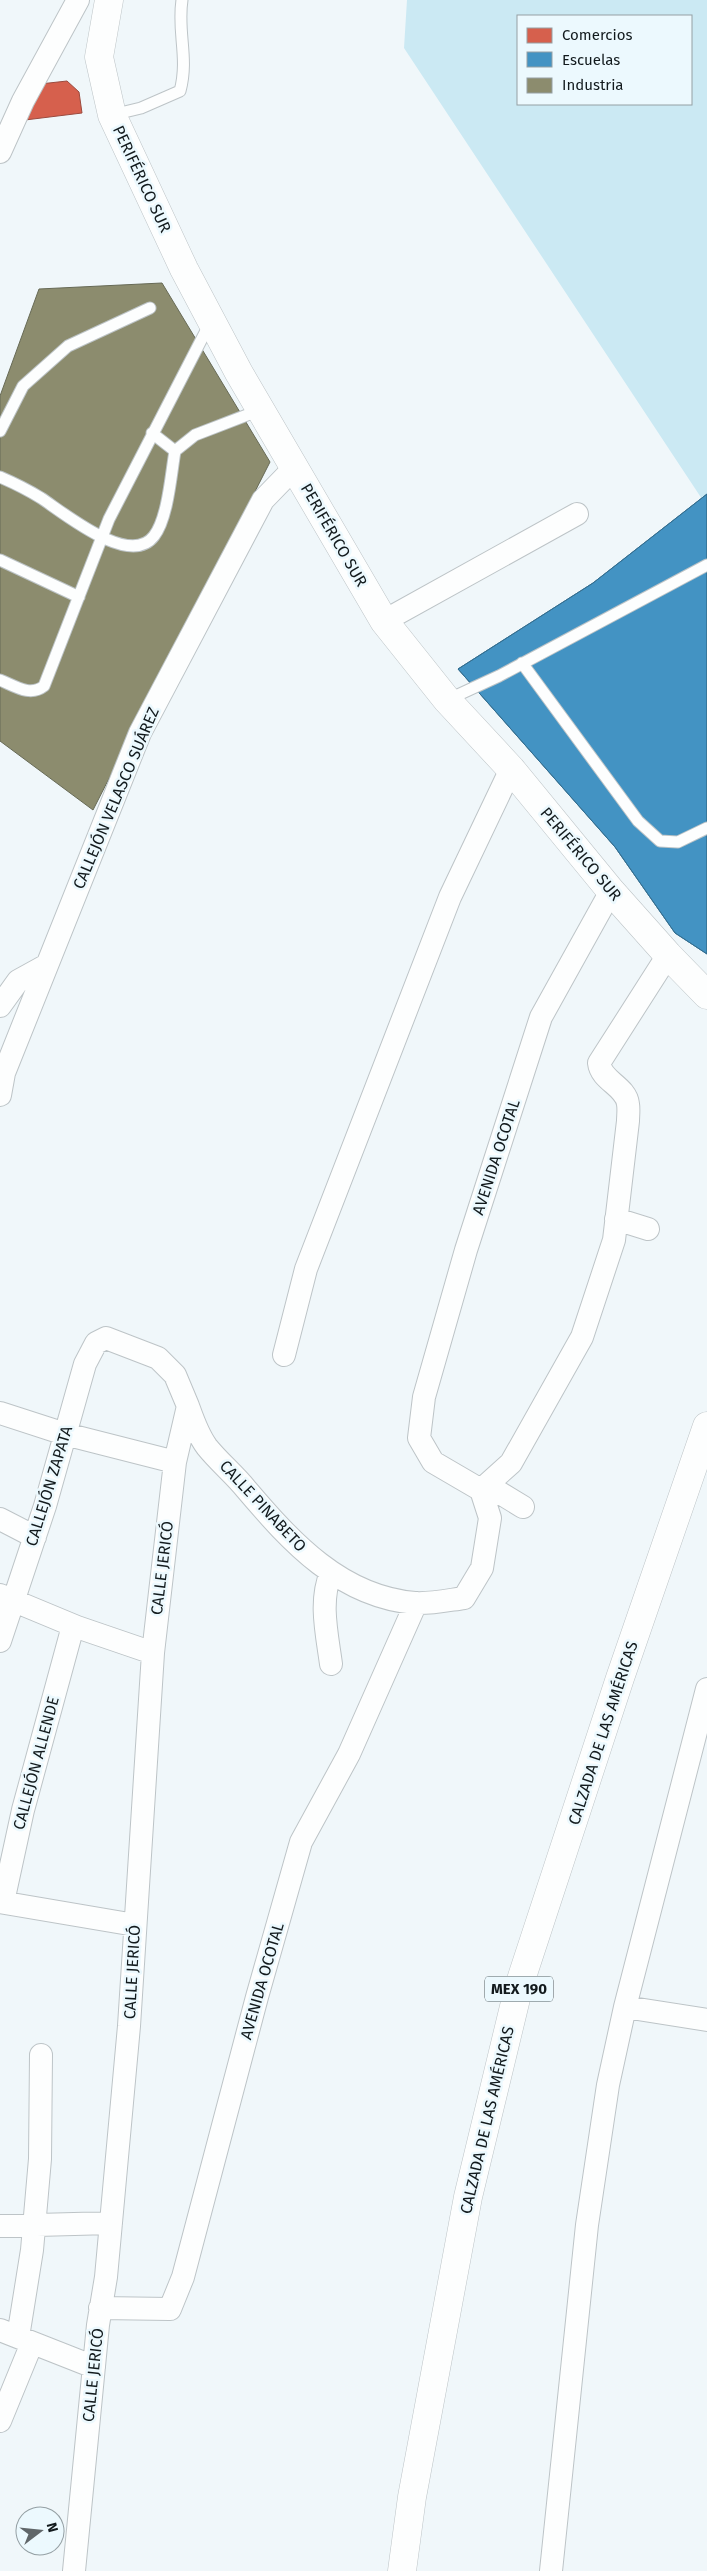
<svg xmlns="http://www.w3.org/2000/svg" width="707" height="2571" font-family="'Fira Sans',sans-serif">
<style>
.green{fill:#cbe9f3;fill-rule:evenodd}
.shops{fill:#d6604d;stroke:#9b4b3f}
.schools{fill:#4393c3;stroke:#346f91}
.industry{fill:#8c8c6e;stroke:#676a56}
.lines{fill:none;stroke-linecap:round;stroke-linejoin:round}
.service-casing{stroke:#bdc4c7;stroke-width:13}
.minor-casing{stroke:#bdc4c7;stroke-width:24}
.primary-casing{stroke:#bdc4c7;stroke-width:29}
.service{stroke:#fdfefe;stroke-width:11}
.minor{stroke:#fdfefe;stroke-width:22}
.primary{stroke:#fdfefe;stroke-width:28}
.labels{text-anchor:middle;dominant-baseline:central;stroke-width:5;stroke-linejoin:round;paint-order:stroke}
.shield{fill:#ecf9fe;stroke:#535d60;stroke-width:1}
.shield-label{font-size:15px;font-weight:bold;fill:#121a1d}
.street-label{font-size:16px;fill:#121a1d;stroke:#ecf9fe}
</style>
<rect width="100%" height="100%" fill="#f0f7fa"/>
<path class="green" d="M407,0h300v495l-5,4 -298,-451zM518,16h173v88h-173z"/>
<path class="shops" d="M67,81l12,11 3,21 -57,7 15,-36z"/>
<path class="schools" d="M707,494v460l-32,-21 -60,-86 -157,-178 135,-86z
M707,494v460l-32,-21 -60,-86 -157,-178 135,-86z"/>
<path class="industry" d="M162,283l108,179 -177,348 -93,-69v-345l39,-107z"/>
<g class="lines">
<defs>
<path id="service" d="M112,115l29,-7 39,-17c9,-33 -3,-59 2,-91
M0,431l23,-45 45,-40 82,-38
M152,433l23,18
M0,477c14,6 28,13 41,21 23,15 89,70 113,38 14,-18 17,-62 21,-85l20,-16 65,-25
M0,560l79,37
M522,663l116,158 22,20 18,1 29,-14
M0,680c15,6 30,17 44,6l65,-167 101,-196
M447,700l52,-24 208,-111"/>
<path id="minor" d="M0,152l23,-51 55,-101
M384,621l193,-107
M0,1006l18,-25 29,-16
M0,1095l4,-22 136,-340 123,-233 32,-33
M616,1219l32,10
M284,1355l22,-86 144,-372 61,-128
M188,1406c5,14 10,29 19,41 12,15 27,27 39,42 45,53 95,108 169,114 16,1 34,-3 49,-5l18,-30 8,-50 -9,-28
M0,1413l65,21 110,28
M487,1485l36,22
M481,1490l-48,-28 -14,-24 5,-41 42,-147 75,-233 70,-126
M481,1490l30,-27 71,-126 32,-97 14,-119c0,-5 1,-11 0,-17 -2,-18 -27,-23 -29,-41l69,-108
M0,1519l35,18
M0,1595l77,32 76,26
M0,1641l45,-135 40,-142 11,-21 10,-5 52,20 17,17 13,31 -13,56 -22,191 -24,373 -23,251 -8,48 -24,246
M331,1664c-4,-30 -12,-63 0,-91
M0,1902l135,23
M3,1902l20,-92 50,-184
M625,2007l82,13
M0,2226l111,-3
M100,2308l70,1 13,-32 74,-280 44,-155 48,-88 67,-151
M0,2330l94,37
M18,2337l14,-87 8,-91 1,-104
M0,2421l32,-78
M551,2571l36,-346 21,-140 17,-78 82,-318"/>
<path id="primary" d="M109,0l-10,57 13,58 72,154 55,104 145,248 63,79 64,69 100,122 57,64 39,40
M402,2571l10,-74 56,-300 51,-211 101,-308 87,-252"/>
</defs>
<use href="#service" class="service-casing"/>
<use href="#minor" class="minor-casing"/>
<use href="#primary" class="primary-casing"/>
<use href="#service" class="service"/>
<use href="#minor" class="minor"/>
<use href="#primary" class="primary"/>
</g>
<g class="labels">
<rect class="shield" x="485" y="1976.5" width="68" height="25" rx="4"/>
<g class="shield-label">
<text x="519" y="1989">MEX 190</text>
</g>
<g class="street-label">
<text transform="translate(142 179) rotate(65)">PERIFÉRICO SUR</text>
<text transform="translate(334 535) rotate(60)">PERIFÉRICO SUR</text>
<text transform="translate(116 798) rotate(-67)">CALLEJÓN VELASCO SUÁREZ</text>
<text transform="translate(581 854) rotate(50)">PERIFÉRICO SUR</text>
<text transform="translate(496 1157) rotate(-72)">AVENIDA OCOTAL</text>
<text transform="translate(49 1486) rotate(-73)">CALLEJÓN ZAPATA</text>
<text transform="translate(263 1506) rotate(47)">CALLE PINABETO</text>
<text transform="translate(162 1568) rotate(-83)">CALLE JERICÓ</text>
<text transform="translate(603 1733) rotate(-72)">CALZADA DE LAS AMÉRICAS</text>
<text transform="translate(36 1763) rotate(-75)">CALLEJÓN ALLENDE</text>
<text transform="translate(132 1972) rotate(-87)">CALLE JERICÓ</text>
<text transform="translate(262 1981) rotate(-74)">AVENIDA OCOTAL</text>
<text transform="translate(487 2120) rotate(-77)">CALZADA DE LAS AMÉRICAS</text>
<text transform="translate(93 2375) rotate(-84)">CALLE JERICÓ</text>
</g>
</g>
<rect x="517" y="15" width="175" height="90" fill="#ecf9fe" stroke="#95a0a4"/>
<rect x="527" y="28" width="25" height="15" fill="#d6604d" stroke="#95a0a4"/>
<text x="562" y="40" font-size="15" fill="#121a1d">Comercios</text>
<rect x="527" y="52" width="25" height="15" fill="#4393c3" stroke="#95a0a4"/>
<text x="562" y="65" font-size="15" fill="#121a1d">Escuelas</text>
<rect x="527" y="78" width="25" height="15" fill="#8c8c6e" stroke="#95a0a4"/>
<text x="562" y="90" font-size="15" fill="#121a1d">Industria</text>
<g transform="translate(40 2531) rotate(74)"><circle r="24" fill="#ecf9fe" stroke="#95a0a4"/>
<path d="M0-4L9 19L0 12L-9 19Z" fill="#60676a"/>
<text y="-8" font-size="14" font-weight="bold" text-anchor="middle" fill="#121a1d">N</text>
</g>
</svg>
